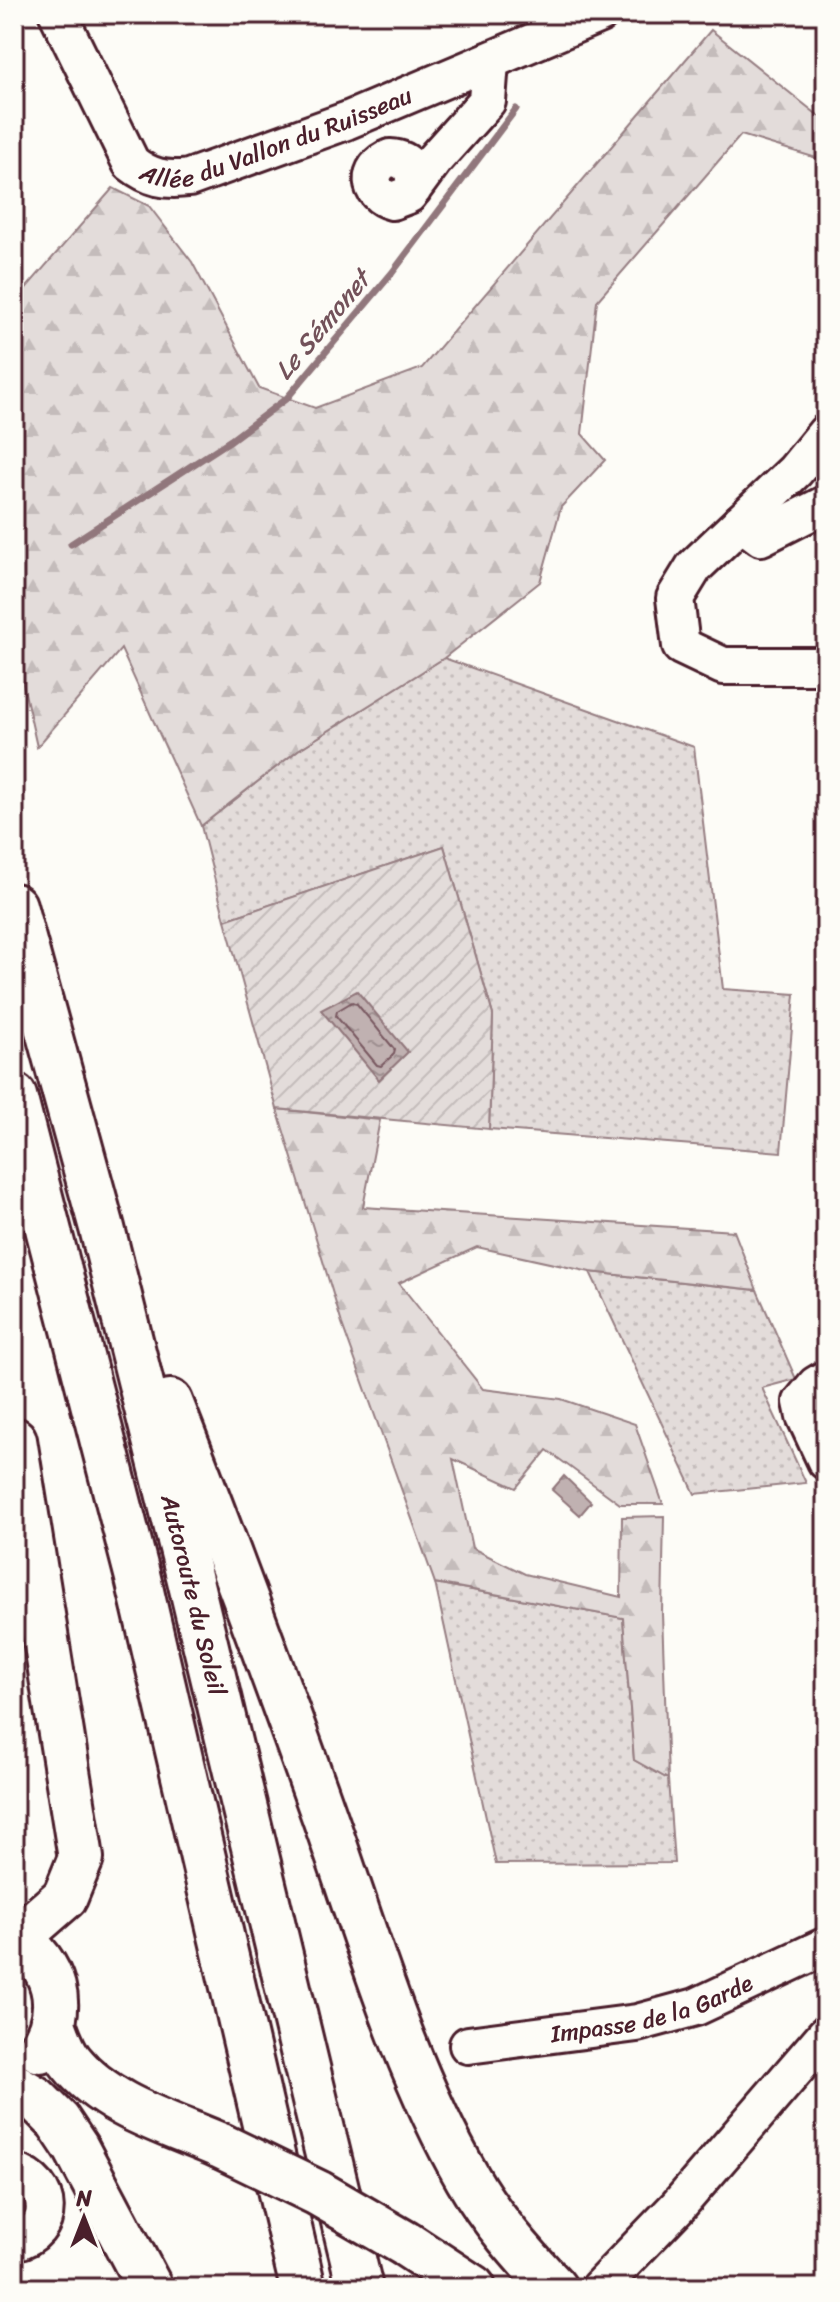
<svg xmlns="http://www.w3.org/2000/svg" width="840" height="2302" font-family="Sriracha,sans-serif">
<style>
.grass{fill:url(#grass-dots);stroke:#967e82;stroke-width:2}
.forest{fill:url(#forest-firs);stroke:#967e82;stroke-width:2}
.garden{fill:url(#garden-furrows);stroke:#967e82;stroke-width:2}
.water{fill:url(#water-ripples);stroke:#91777b;stroke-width:2}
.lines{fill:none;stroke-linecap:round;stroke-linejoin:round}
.shore{stroke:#795961;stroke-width:2}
.stream{stroke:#91777b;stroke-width:7}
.minor-casing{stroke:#4a1f2b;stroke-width:42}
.major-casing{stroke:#4a1f2b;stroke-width:50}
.highway-casing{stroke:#4a1f2b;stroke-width:50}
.minor{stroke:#fdfcf7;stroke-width:36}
.major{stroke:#fdfcf7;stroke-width:44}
.highway{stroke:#fdfcf7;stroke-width:44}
.major-bridge-casing{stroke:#4a1f2b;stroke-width:50;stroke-linecap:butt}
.major-bridge{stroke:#fdfcf7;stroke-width:44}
.labels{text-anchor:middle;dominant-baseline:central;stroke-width:6;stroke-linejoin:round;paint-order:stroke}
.street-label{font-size:24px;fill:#4a1f2b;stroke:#fdfcf7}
.water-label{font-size:26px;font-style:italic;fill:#73525a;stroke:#fdfcf7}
</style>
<defs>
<pattern id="grass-dots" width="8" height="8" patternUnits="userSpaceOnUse" patternTransform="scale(2)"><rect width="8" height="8" fill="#e3dcda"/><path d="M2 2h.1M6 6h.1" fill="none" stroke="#c4bcbb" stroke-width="1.8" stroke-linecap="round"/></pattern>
<pattern id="forest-firs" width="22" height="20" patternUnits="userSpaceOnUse" patternTransform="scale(2)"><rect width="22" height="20" fill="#e3dcda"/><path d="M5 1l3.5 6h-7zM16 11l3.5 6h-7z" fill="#c4bcbb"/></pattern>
<pattern id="garden-furrows" width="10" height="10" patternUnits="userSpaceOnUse" patternTransform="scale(2)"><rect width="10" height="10" fill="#e3dcda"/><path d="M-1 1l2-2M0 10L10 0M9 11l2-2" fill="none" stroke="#c4bcbb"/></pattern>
<pattern id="water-ripples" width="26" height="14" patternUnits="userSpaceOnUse" patternTransform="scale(2)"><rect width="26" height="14" fill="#c0b1b1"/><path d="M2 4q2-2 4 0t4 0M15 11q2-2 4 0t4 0" fill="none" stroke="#9e8f90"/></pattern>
</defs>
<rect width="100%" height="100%" fill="#fdfcf7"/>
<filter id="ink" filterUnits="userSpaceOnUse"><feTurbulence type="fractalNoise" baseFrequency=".0125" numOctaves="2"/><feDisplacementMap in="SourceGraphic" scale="16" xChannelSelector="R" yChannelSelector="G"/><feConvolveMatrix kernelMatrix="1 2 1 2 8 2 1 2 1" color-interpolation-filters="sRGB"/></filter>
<g filter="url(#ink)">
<path class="grass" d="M444,658l250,89 29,242 72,5 -14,158 -292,-23 4,-114 -49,-169 -219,74 -24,-94 97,-76z
M590,1272l167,18 39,89 -34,9 44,95 -111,11z
M435,1583l188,35 11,142 34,19 6,84 -178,1z"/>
<path class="forest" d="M711,30l108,86 7,1v44l-85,-26 -144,166 -15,133 23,26 -44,47 -21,75 -96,76 -146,92 -97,76 -80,-177 -84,98 -23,-103v-342l99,-114 36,18 43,56 67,126 56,20 107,-40z
M277,1109l103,11 -17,87 371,24 23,59 -167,-18 -113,-25 -78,36 84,106 78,10 74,25 28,80h-43l-73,-54 -31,38 -63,-29 19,89 53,26 96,23 1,-80 42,-1 -2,98 6,165 -34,-19 -11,-142 -188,-35 -93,-259z"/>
<path class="garden" d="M444,846l49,169 -4,114 -212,-20 -52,-189z"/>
<path class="water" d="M357,991l51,61 -29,28 -58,-70z
M564,1476l27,26 -11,13 -28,-25z"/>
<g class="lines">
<path class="shore" d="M352,1002l5,2 38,46 -1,4 -13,12 -4,-1 -41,-49 1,-5z"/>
<path class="stream" d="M71,544l160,-104 56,-42 105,-125 124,-164"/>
<defs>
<g id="minor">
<path id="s1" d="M58,14l73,149c19,15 34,18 58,15l157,-57 254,-107"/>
<path d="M413,189c4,-18 -4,-30 -23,-31 -24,9 -23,37 2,43l16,-6 25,-34 54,-60 3,-39"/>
<path d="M826,433l-31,38 -101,96 -19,31 6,48 42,20h103"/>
<path d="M741,522l20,15 65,-33"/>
<path d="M826,1379l-10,6 -14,17 3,14 21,45"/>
<path id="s2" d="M468,2045l169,-22 59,-16 130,-61"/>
<path d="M14,2172c40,11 42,61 0,70"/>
<path d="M599,2288l79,-82 148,-172"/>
</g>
<path id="major" d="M14,1935c40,29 55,71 26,115
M53,2024c5,13 9,27 18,38 36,45 100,62 150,84
M14,2086l22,13 22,22 18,27 74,140
M406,2244l67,44"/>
<g id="highway">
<path id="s3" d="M14,906l88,322 87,348 171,712"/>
<path d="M14,1096l123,478 166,714"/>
<path d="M170,1402c54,137 105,275 154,413 43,122 79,251 144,364 23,40 55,76 86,109"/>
<path d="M14,1440l67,418 -16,39 -31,27 -19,12"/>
</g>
</defs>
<use href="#minor" class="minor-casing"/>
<use href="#major" class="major-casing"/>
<use href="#highway" class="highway-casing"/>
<use href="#minor" class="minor"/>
<use href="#major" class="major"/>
<use href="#highway" class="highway"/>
<defs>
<path id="major-bridge" d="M221,2146l97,47 88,51"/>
</defs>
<use href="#major-bridge" class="major-bridge-casing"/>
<use href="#major-bridge" class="major-bridge"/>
</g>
</g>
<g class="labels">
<g class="street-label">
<text stroke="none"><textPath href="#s1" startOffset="322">Allée du Vallon du Ruisseau</textPath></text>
<text stroke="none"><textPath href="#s3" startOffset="712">Autoroute du Soleil</textPath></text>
<text stroke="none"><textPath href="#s2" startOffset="188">Impasse de la Garde</textPath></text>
</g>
<g class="water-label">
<text transform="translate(322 325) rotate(-50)">Le Sémonet</text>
</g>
</g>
<rect width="840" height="2302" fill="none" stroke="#fdfcf7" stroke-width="48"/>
<rect x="24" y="24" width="792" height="2254" fill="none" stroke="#4a1f2b" stroke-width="3" filter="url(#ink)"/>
<g transform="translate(84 2218)" stroke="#fdfcf7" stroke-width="6" paint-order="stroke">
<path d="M0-6L14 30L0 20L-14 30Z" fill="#4a1f2b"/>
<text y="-12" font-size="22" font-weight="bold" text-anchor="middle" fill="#4a1f2b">N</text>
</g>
</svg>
